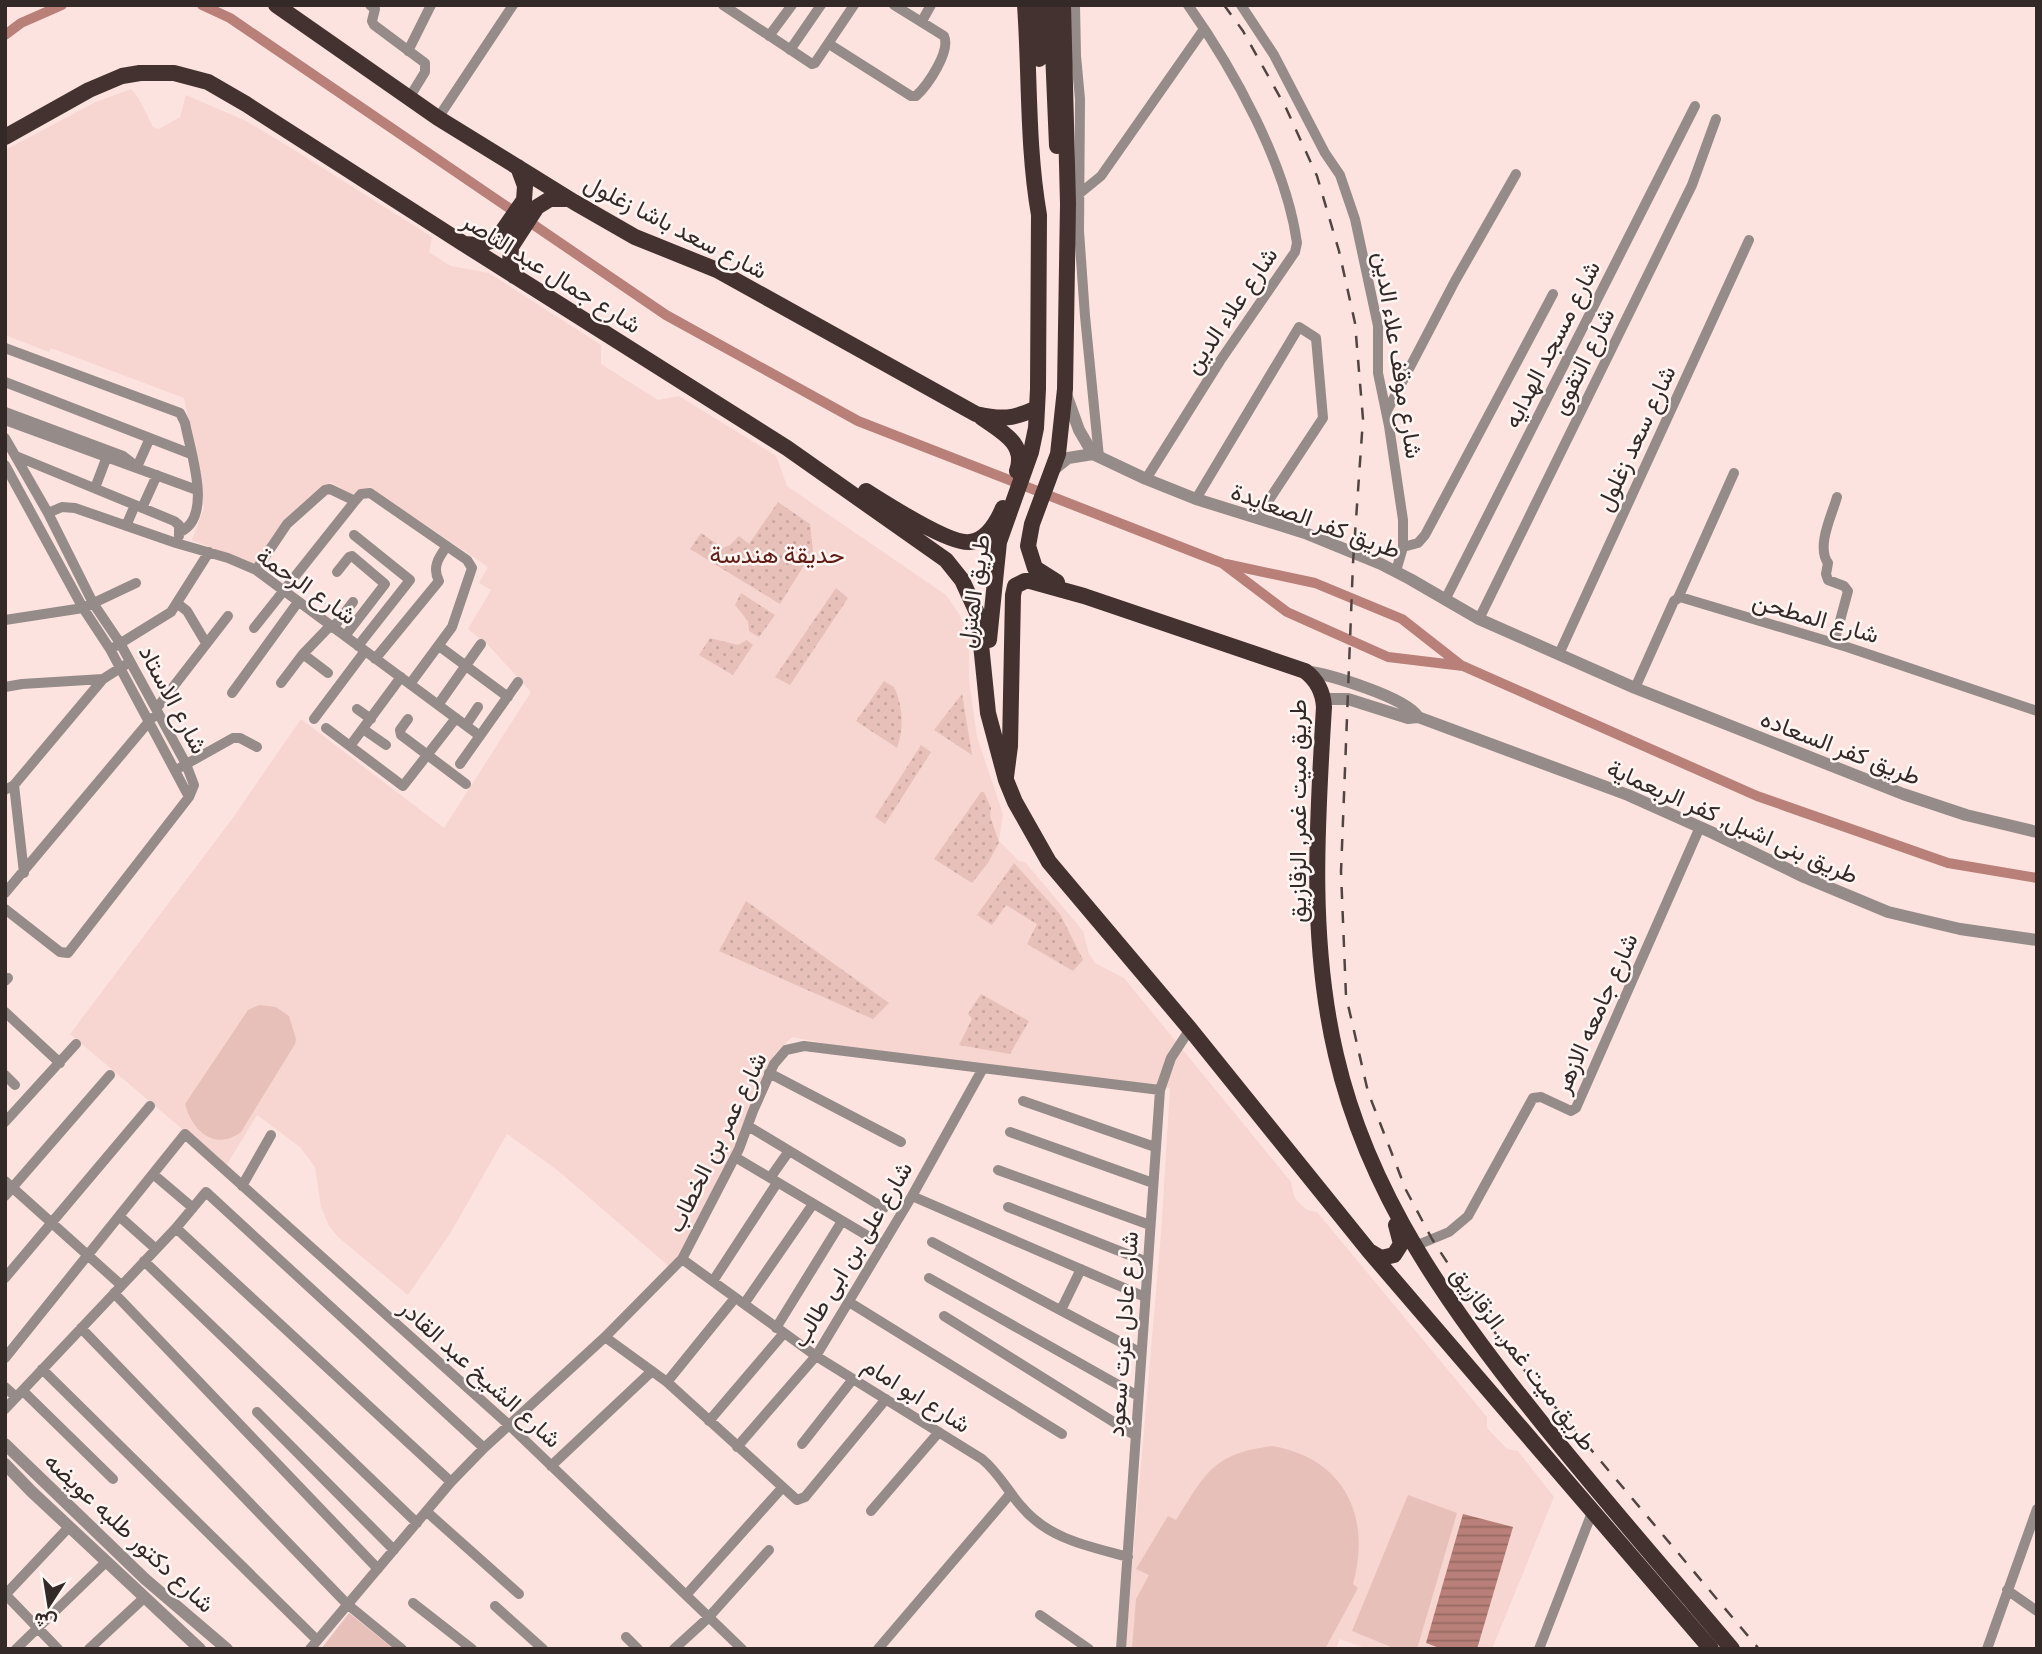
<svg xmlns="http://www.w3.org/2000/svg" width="2042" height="1654" font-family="'Archivo Narrow',Vazirmatn,sans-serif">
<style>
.built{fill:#f7d5d0}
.grass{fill:#e8c0ba}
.garden{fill:url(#garden-dots)}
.water{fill:url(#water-rules)}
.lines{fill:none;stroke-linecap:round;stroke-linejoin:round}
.canal{stroke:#b88078;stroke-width:10}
.minor{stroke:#958b89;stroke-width:10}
.tertiary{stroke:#958b89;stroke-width:12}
.trunk{stroke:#443230;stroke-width:16}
.rail{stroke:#504542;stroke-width:2.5;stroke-dasharray:12 12;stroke-linecap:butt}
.labels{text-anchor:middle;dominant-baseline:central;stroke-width:5;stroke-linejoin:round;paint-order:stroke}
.street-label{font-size:24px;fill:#332a28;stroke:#fff5f3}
.park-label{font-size:24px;fill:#601b15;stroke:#fff5f3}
</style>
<defs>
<pattern id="garden-dots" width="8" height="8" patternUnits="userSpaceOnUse" patternTransform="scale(1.75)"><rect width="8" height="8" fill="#e8c0ba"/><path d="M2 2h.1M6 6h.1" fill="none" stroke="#c7a5a0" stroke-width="1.8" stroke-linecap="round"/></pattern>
<pattern id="water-rules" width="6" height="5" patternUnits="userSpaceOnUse" patternTransform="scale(1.75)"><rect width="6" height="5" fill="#b88078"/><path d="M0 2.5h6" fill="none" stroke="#966962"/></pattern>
</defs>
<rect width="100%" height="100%" fill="#fde3df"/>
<path class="built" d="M131,89l8,10 14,28 6,2 21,-12 6,-22 60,26 45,27 141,89 -3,15 12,8 10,6 38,7 112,72v19l57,36 21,-4 97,60 11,30 159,109 12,17 11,23v45l8,57 26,77 -4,27 20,20 6,1 58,69 6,23 6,9 29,15 167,204 3,14 3,5 10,9 10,2 170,205v11l20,21 11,2 36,46 -62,152h-124l-28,-10 -4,10h-211l36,-415 9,-146 -301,-36 -77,-15 -17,17 -16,29 -20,57 -68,128 -115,-99 -49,-35 -56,98 -43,63 -69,-57 -10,-12 -8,-19 -6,-40 -15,-20 -43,-32 -31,51 -156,-132 162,-215 69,-100 143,109 87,-136 -43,-47 -20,-16 23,-39 -12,-7 9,-16 -118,-80 -14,10 -25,-15 -41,36 -33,48 -65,-26 12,-32 -20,-110 -133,-50 -2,4 -44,-17v-185l91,-48z"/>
<path class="grass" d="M259,1005l17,2 13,9 7,23 -1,5 -54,88c-27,20 -49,-2 -56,-28l63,-94z
M1272,1446c72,12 100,70 81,138l5,4 -33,61h-193l4,-50 13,-24 -13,-6 32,-53 8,4c30,-47 36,-66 96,-74z
M1408,1495l49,18 -40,136h-21l-44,-18z
M349,1613l45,36h-73z"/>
<path class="garden" d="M778,502l32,22 3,27 -33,53 -90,-55 11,-16 22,15 7,-3 9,-9 10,8z
M836,588l12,10 -58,87 -15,-8z
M741,593l34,22 -16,22 -10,-6 -1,-10 -13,-16z
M710,638l28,7 9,-5 6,5 -20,30 -34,-20z
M884,681l10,6c9,18 10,42 3,61l-41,-27z
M962,694l10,61 -38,-25z
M921,745l10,7 -46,72 -10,-7z
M981,792h3l7,16 -1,8 9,26 -11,21 -16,20 -38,-24z
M1014,863l46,51 23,46 -10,11 -46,-27 10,-20 -31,-19 -14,20 -15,-10z
M746,901l143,102 -16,16 -154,-68z
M981,994l48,27 -19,33 -51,-9 13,-26 -4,-5z"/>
<path class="water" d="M1463,1514l50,13 -36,122h-35l-16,-6z"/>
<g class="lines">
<path class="canal" d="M202,5l28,13 436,297 192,106 364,142 65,49 101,45 75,9 294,130 191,67 89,15
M5,35l16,-12 41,-18
M1226,564l89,19 87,36 60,47"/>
<path class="minor" d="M370,5l5,4 -3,12 2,4 51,38v9l-16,26
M723,5l89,59 3,-1 39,-58
M1075,5l1,51 4,43 -1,132 6,85 14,141
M1241,5l33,50 51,98 15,22 15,44 23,107v47l11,53 14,94v27l-7,24
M922,21l9,-16
M769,36l23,-31
M829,44l82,52h5c12,-11 35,-45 28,-60l-50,-31
M790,50l31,-45
M408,51l23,-46
M438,118l75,-113
M1079,194l22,-18 103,-147
M5,348l175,65 5,10c5,28 29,94 -5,109
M5,382l186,72
M1387,411l68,-130 61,-107
M5,412l118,44 14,11
M5,420l192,70
M5,438l43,75 45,90 27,40 66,121 8,21 -5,12 -121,156 -8,-1 -55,-43
M16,456l158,65 5,4v11
M5,465l78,143 27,41 79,148
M137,467l13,-29
M1146,479l74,-118 75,-109 2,-9c-11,-79 -63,-173 -109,-238
M95,488l11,-29
M1196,499l103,-172 17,11 7,80 -66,100
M142,508l15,-33
M48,513l14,-6 13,1 101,35 52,15 28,12 224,166
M126,526l9,-21
M354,535l56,45 -52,66
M1403,547l15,-4 7,-8 128,-241
M256,570l31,-46 38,-34 5,-1 25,12
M337,572l12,-15 3,-1 33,28 -40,52
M1678,598l56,-125
M1445,600l250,-494
M178,604l9,7 19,32
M1479,619l213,-434 24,-66
M5,620l78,-12 53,-25
M254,628l101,-127 6,-7 9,-1 97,67 5,8 -20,59 -42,57
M333,628l20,-26
M1834,643l14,-52 -4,-5 -16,-6 -2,-6 2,-11c-12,-17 4,-48 9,-66
M116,646l55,-34 38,-60
M439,646l69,51
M303,654l25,19
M1559,654l190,-414
M375,659l64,-78c-7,-13 -1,-23 8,-35
M281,683l22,-29 27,-28
M5,687l17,-3 81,-5
M1635,688l39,-87 6,-4 167,50 190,64
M232,693l66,-91
M438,705l43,-61
M156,709l72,-93
M357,709l14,10
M314,719l51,-68
M408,719l-8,11 1,5 65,49
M466,725l12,-18
M326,728l77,58 53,-68
M363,729l23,16
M350,746l51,-69
M460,764l58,-82
M181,767l52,-29h7l17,9
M14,785l10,88
M5,790l9,-5 89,-106 22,-14
M5,893l147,-175
M5,981l3,-3
M5,1012l55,51
M769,1073l132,69
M5,1075l10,10
M1023,1101l132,46
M5,1122l71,-78
M748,1126l136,82
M1010,1132l143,51
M735,1157l148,88
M998,1170l152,55
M153,1174l40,34
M770,1178l19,-27
M5,1181l116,104
M242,1186l29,-51
M5,1196l105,-121
M912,1196l233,101
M1008,1207l139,55
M119,1216l37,33
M176,1228l275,254
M932,1242l209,111
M1415,1246l34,-14 19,-16 65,-118 8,-1 30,14 5,-3 124,-281
M682,1259l134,97 166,103c17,14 25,31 39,47 27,33 67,40 107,51
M144,1261l273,262
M5,1278l145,-172
M929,1278l209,118
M713,1281l64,-98
M114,1293l264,276
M849,1302l213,132
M744,1304l69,-100
M1061,1310l20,-41
M944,1316l192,120
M81,1328l266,276 55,45
M776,1328l66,-107
M605,1337l62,45 130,118 8,-3 81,-98
M5,1358l180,-224 324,291 233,224
M42,1369l275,271
M667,1382l68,-84
M5,1387l11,10
M23,1391l90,88
M5,1409l171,-181 30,-36 278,256
M257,1412l137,138
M709,1421l75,-88
M802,1444l51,-65
M737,1447l79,-91 96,-160 70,-126
M551,1466l101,-95
M871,1511l68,-79
M427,1512l92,82
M2007,1590l30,21
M5,1594l53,55
M687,1594l95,-106
M5,1595l64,-68
M413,1603l59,46
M495,1606l48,43
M1040,1615l49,34
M626,1637l12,12
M16,1649l90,-87
M89,1649l56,-52
M310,1649l141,-167 33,-34 121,-111 77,-78 57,-110 14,-38 21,-47 12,-14 18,-4 356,44
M674,1649l34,-31 61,-68
M878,1649l133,-156
M1121,1649l39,-559 11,-32 19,-29
M1539,1649l54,-139
M1987,1649l50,-140"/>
<path class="tertiary" d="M1066,394l13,36 14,24
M1053,470l15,-12 25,-4 53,25 50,20 109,34 76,31 29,15 69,40 156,69 268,106 63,21 71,17
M1305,671c23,3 101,26 113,46
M1324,699h24l60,19 10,-1 210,78 85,38 91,44 84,35 72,17 77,11
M5,1444l140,135 82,70
M5,1464l26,27 169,158"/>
<path class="trunk" d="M276,5l162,113 136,84 61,35 82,33 259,144c26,6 37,5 61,-6
M1037,5l2,54
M1051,5l6,141
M5,137l84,-47 33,-14 18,-3h34l34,9 38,22 218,140 323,204 159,112 16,20 16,35 10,98 18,67 9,22 34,60 141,167 179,222 342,398
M464,244l14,1 19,-6 27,-39 1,-14 -7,-19
M514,276l-4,-11 1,-18 26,-40 13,-8h18
M981,417c19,14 46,26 36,54
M866,491c19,12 84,54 104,51 17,-2 27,-20 33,-34
M1057,582l-22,-14 -7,-22 4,-22 26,-70 7,-65 3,-185 -5,-199
M989,640l10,-98 32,-90 5,-24 2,-39 1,-174c-12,-69 -9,-140 -14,-210
M1006,777l4,-31 3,-151 2,-9 10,-5h5l54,15 221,75c12,9 18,20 19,36 -7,116 -15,233 12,348 32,139 114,254 202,363 63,79 129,154 194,231
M1371,1252l10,6 13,-3 7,-11 -5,-19"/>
<path class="rail" d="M1224,5l19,26 43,77 31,68 22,75 16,72 8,96 -10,144 -12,309 5,124 22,96 38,98 26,49 50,77 47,60 230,273"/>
</g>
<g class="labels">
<g class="street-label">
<text transform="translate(676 226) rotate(27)">شارع سعد باشا زغلول</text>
<text transform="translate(552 272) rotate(32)">شارع جمال عبد الناصر</text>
<text transform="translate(1230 310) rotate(-56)">شارع علاء الدين</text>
<text transform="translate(1551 344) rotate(-63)">شارع مسجد الهدايه</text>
<text transform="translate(1399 355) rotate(81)">شارع موقف علاء الدين</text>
<text transform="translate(1582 361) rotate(-64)">شارع التقوى</text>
<text transform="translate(1635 438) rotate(-65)">شارع سعد زغلول</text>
<text transform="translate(1316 520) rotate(20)">طريق كفر الصعايدة</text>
<text transform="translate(307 585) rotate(35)">شارع الرحمة</text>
<text transform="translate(973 591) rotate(-82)">طريق المنزل</text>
<text transform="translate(1816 617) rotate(16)">شارع المطحن</text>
<text transform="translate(174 699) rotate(62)">شارع الاستاد</text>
<text transform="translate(1841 747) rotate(21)">طريق كفر السعاده</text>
<text transform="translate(1297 811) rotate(-90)">طريق ميت غمر, الزقازيق</text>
<text transform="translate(1733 821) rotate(24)">طريق بنى اشبل, كفر الربعماية</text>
<text transform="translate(1595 1013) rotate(-66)">شارع جامعه الازهر</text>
<text transform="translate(716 1142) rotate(-64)">شارع عمر بن الخطاب</text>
<text transform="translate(851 1254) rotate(-59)">شارع على بن ابى طالب</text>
<text transform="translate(1122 1334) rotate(-86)">شارع عادل عزت سعود</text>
<text transform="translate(1524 1358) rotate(53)">طريق ميت غمر, الزقازيق</text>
<text transform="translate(481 1373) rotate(42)">شارع الشيخ عبد القادر</text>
<text transform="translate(917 1394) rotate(32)">شارع ابو امام</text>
<text transform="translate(130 1532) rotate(43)">شارع دكتور طلبه عويضه</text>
</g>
<g class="park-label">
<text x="777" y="554">حديقة هندسة</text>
</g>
</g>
<rect width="2042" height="1654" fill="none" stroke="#332a28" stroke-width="14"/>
<g transform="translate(49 1605) rotate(192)" stroke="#fff5f3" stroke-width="5" paint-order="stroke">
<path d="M0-5L12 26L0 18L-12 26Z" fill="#332a28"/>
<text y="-10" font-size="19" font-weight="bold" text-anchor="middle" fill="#332a28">ش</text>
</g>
</svg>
